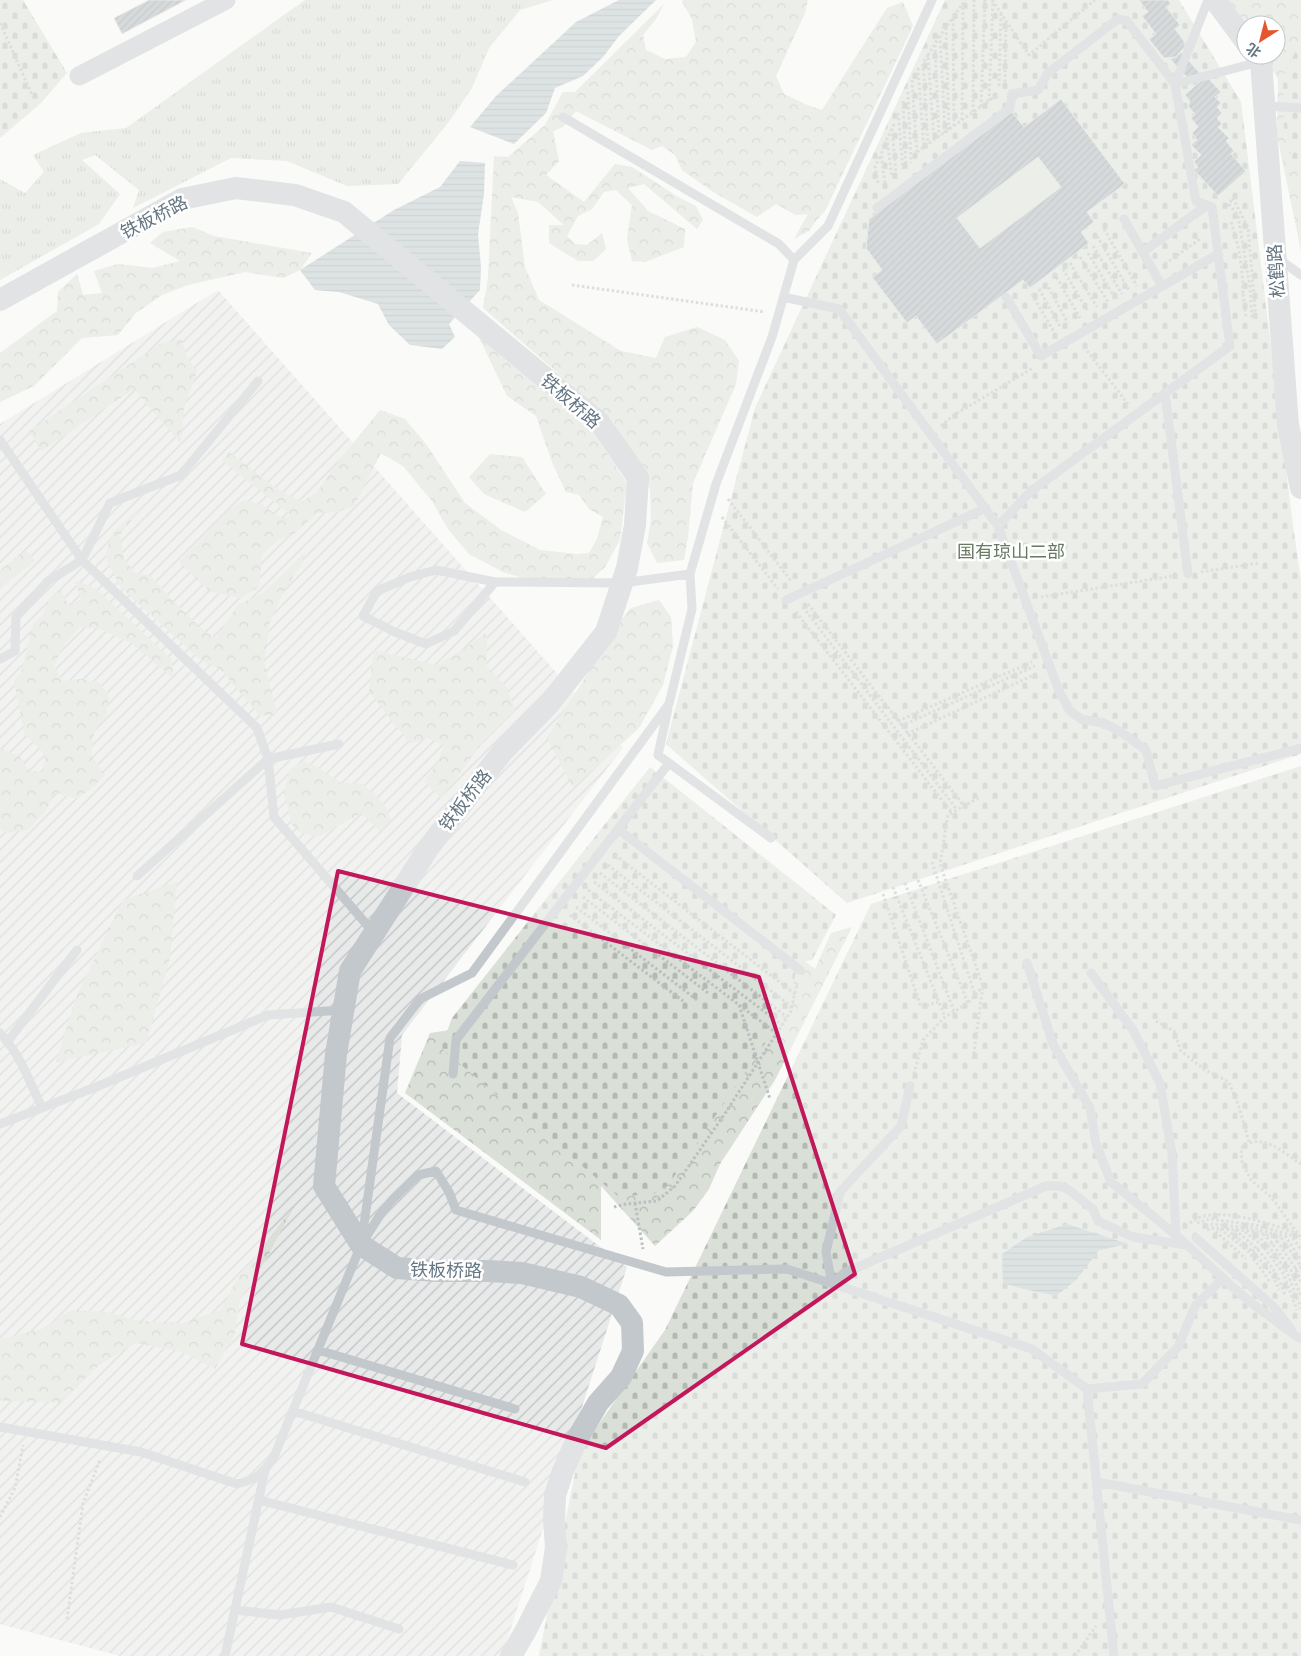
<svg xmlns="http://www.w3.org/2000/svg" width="1301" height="1656" font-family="Mulish,'Noto Sans SC',sans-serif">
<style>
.industrial{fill:url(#industrial-furrows)}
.grass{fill:url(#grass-tufts)}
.forest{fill:url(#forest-crowns)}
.cemetery{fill:url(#cemetery-stones)}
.garden{fill:#dadfd7}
.water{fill:url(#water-rules)}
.building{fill:url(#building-hatch);stroke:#dcdcda;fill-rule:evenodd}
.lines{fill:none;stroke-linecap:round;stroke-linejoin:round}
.path{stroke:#bbbfc2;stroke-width:3;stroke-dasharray:2.5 2.5;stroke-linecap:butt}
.service{stroke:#c3c8cc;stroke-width:9}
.minor{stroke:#c3c8cc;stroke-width:19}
.tertiary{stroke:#c3c8cc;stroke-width:22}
.marked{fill:none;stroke:#c2185b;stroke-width:4;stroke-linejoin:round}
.labels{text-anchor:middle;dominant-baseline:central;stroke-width:5;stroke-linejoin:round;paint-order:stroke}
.street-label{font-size:18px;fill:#657683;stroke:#fff}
.park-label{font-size:18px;fill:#687a64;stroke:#fff}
</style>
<defs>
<pattern id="industrial-furrows" width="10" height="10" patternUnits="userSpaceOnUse" patternTransform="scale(1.25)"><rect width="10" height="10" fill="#e8e9e9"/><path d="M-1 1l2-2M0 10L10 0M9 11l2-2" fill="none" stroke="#c0c1c2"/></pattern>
<pattern id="grass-tufts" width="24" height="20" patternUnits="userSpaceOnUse" patternTransform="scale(1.25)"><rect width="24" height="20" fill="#dadfd7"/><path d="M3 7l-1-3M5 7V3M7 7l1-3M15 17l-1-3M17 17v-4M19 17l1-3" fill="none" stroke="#b4b9b4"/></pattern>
<pattern id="forest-crowns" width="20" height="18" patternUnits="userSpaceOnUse" patternTransform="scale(1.25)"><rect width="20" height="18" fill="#dadfd7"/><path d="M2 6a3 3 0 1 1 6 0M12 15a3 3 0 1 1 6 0" fill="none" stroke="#b4b9b4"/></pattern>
<pattern id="cemetery-stones" width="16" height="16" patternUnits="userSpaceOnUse" patternTransform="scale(1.25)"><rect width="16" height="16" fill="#dadfd7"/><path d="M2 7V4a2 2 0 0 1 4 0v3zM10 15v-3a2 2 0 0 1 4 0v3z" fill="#b4b9b4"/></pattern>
<pattern id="water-rules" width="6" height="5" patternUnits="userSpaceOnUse" patternTransform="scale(1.25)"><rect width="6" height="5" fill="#bbc7cb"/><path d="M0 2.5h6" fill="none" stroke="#9ca6aa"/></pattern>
<pattern id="building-hatch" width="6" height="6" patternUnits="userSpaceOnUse" patternTransform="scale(1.25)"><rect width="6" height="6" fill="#aab3b9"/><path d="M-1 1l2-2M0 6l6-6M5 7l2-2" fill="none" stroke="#8e969c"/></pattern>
</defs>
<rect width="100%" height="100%" fill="#fafaf8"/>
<path class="industrial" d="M218,290l405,458 -221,287 -5,58 230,174 -125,389h-382l-120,-32v-1200z"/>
<path class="grass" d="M305,0h248l-33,10 -31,38 -17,40 -24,35 -50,61 -51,2 -60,-25 -56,-3 -98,50 6,-18 -44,-35 -13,5 38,34 -21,30 -99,56v-101l25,14 19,-21 -11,-17 48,-22 45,-5z"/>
<path class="forest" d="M683,0h125l-3,13 -29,63 8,18 21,10 17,6 65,-102 16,-6 10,24 -88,185 -10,11 -6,9 -15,8 14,-25 -12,1 -20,-11 -19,13 -47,-27 -28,-20 -7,-15 -13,-9 -10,4 -76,-39 -13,16 -10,4 6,30 -13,14 38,27 31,-38 17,3 46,30 18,9 7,14 -6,9 -53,-45 -16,4 20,23 37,18 -1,18 -39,15 -13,-1 -5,-22 5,-34 -16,-15 -12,2 -12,17 -14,7 -11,20 8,8 12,1 15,-12 4,16 -13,12h-15l-29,-18v-18h15l-26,-23 -27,-5 7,16 7,54 14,33 82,51 35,7 9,-21 32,-10 28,13 14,21 -3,23 -43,99 -5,54 -4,23 -27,3 -10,-20 4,-23 -1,-31 -37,-68 -130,-113 5,-30 6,-122 14,1 37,-32 18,-33h12l89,-88 -8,15 -13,16 3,15 19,9 21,-2 10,-15 -4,-23 -10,-17z
M1226,0h75v251l-24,-116 1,-56 -16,-24h14v-30h-30z
M192,227l22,9 98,17 -12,17 -17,8 -38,-6 -57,13 -26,10 -26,18 -18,22 -36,3 -48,48 -34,16v-49l57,-42 1,-19 19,-18 6,21 19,-2 -8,-22 24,-7 35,4 27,-7 -30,-18 13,-11z
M476,331l118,103 33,49 -7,57 -15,27 -13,12 -41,7 -48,-14 -34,-18 -21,-25 -16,-28 -29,-35 -22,-13 -27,53 -16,6 -21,1 -22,20 -16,7 -17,14 -3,33 -19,11 -31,-7 -30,-29 51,-53 15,-9 18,5 19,14 9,-4 -69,-54 7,-9 51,39 22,11 14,-9 25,-35 39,-48 25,9 21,25 39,59 36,27 39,20 37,4 12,-1 8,-14 6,-22 -14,-8 -10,-14 -13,-3 -14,-30 -16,-46 -29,-20z
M181,339l6,18 10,14 -13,37 -3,36 -47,-55 -93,62 -12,-20 131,-87z
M490,454l32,3 24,37 -21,18 -41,-18 -15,-17z
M146,502l-26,33 4,24 11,14 16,3 27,30 27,26 11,6 22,-33 25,-12 42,-41 -4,13 -18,28 -13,29 -6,40 13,52 -17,2 -40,-47 -18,-8 -82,-74 -15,-31 7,-23z
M26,550l9,11 -35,27v-18z
M75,581l20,7 77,72 1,18 -42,-35 -31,-14 -20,-2 -15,16 -11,23 9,15 18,-2 18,4 10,12 -3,21 -12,16 -3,23 14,20 -13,13 -16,11 -21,-7 -9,18 -18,20 -22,3 -6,-5v-80l19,8 10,15 14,1 2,-17 -21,-22 -10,-52 7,-8 12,-49 9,-8 7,-16 11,-10 9,16 12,-7z
M659,600l12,17 2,29 -10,39 -24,43 -66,60 -26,-50 74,-118 10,-12z
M487,632v35l20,20 8,23 -32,32 -42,56 -17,-17 13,-17 7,-19 -17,-7 -17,5 -16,-19 -25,-33 5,-41 63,15 30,-18z
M303,761l16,7 22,15 22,1 22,21 6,16 -11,10 -19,-18 -43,24 -19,-5 -8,-9 -7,-32 6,-22z
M630,826l185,143 16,-36 21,-6 -77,153 -55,84 -11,25 -16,22 -38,35 -54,-60v54l-196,-147 25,-60 48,-7z
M177,882l-7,76 -24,85 -90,19 20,-65 47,-97z
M295,1205l-30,56 -25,38 -6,37 -19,33 -33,-17 -46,-9 -36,21 -39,38 -57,-1 -4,-2v-60l42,-10 30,-19 33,2 35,9 43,2 38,-13 15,-29z"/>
<path class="cemetery" d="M0,0h23l44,73 -26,30 -41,35z
M945,0h234l62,102 52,424 8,55v173l-454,149 -181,-159 89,-336z
M1301,40v148l-17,-58 -1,-53z
M1301,766v890h-762l40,-204 86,-122 206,-426z
M650,767l186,148 -24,45 -14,3 -11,48 -118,173 -12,9 -38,4 -178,-149 11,-30z"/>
<path class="garden" d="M1038,157l23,30 -81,61 -23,-30z"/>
<path class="water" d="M619,0h37l-37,36 -16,21 -20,19 -28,12 -9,25 -32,31 -44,-17 26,-31 80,-74z
M460,161l25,2 -1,31 -6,40 3,33 -1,23 -31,34 6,13 -13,12 -32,-4 -21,-20 -11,-21 -39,-12 -24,-2 -15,-20 94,-60 46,-23z
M1067,1224l61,20 -29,6 -23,30 -20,16 -36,-8 -17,-5 -1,-29 25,-17z"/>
<path class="building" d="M149,0h37l-64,34 -8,-16z
M1139,0h29l3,4 -5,3 14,18 -5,4 9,12 1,5 -9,11 -12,1 -15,-19 7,-5 -14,-18 6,-4z
M1181,52l23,26 -9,8 -25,-27 6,-2z
M1206,76l15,16 -6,5 6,6 -4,4 5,6 -5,5 5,6 -4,3 11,11 -3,3 8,10 -3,3 15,17 -28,25 -24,-26 4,-3 -4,-5 7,-7 -10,-10 6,-5 -5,-7 6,-6 -7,-9 4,-4 -7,-8 2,-5 -5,-6z
M1061,99l64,85 -38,28 7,10 -13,10 8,11 -59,45 -7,-8 -86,64 -21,-28 -9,7 -35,-46 10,-7 -16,-22 3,-29 143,-107 12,15zM1038,157l23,30 -81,61 -23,-30z"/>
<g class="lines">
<path class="path" d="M992,0l37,55 66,-55
M0,23l33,74
M939,36l-4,8 4,92
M928,55l-5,8 5,81
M919,68l-1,2 6,77
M912,80l5,73
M1005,82l1,-61
M999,86l2,-73
M908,92l3,71
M903,101l3,66
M989,101l4,-100
M981,107l4,-107
M973,112l1,-112
M898,113l5,56
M962,120l1,-117 2,-3
M894,124l-2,5 4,45
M954,126l-1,-108 10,-15
M892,129l-5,10 5,38
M949,130l-3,-103 6,-8
M945,133l-5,-97 6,-8
M934,140l-6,-85 6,-10
M917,152l80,-57
M878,183l-3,-16 6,-12
M885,183l-4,-29 6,-14
M1229,204l9,12 12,71 2,32
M1227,206l6,-8 15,30 8,91
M1231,222c8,24 12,46 12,72
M1104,229l33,57
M1097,236l32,54
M1093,246l29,48
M1088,253l27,45
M1080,257l28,45
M1070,263l27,44
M1165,264l35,-25
M1063,269l25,43
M1054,273l26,45
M1046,283l22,40
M572,285l193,27
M1039,289l22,39
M1032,294l22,38
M1243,294l3,23
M1084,347l44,57
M941,426l13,-11 79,-47
M728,499l63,82
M722,517l56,72
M1201,572l58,-9
M1041,597l132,-21
M808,604l156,202
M803,607l154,203
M796,612l156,201
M898,721l134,-59
M901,726l134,-60
M907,734l131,-61
M615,855l180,139
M932,862l43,133
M608,865l184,142
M600,873l187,144
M918,880l50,123
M594,882l188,143
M905,883l49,128
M893,887l52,130
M588,890l188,143
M883,894l38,113 17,-5
M583,897l125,96
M576,907l121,93
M570,915l113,86
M739,1005l31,94
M1156,1021l18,10 7,20 24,19 24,12 10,25 10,35
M973,1059l10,-73 -43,-122 8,-49 32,-18
M914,1074l9,-34 22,-23 23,-14 15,-17
M1301,1164c-19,-12 -39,-33 -60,-16l1,14 9,18 20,17 30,41
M635,1203l8,46
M614,1207l12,-3 31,-3 18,-15 51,-74 65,-101 6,-28
M1190,1223c23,-20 80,1 106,10
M1197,1223l12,-4 46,6 36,10 10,15
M1206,1226l4,-2 42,4 34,9 15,23
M1212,1228l34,31
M1220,1229l29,23 21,30
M1227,1229c21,18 42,35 52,61
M1207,1230l5,-2 40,3 30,8 19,27
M1235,1230c26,21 39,34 50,65
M1245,1232l18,14 20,27 14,37
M1253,1232l15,13 19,27 14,36
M1263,1234l9,9 19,27 10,27
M1277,1241l19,28 5,13
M1252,1251l28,-11
M1290,1271l11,-4
M0,1517l15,-29 8,-43
M67,1619l16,-116 17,-43
M701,1656h2
M1075,1656l21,-30"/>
<path class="service" d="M1208,0l-33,84 84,-22
M1264,106l37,2
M563,117l216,127 15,16
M877,208l133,-100 2,-14 26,-4 10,-17 70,-54 9,2 48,63 21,117 16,6 18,139 -199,145 -33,35 61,165 11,20 11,8 23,4 20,11 22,16 9,36 146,-38
M1124,219l38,67
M1143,252l64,-47
M1279,259l22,16
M783,297l56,12 159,217
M1006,297l35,59 177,-102
M1165,393l23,181
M0,440l82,120 28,-57 71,-28 77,-94
M495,582l-59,-12 -26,7 -33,14 -14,25 32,16 31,12 28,-13 41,-49 127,1 68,-9
M786,600l200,-92
M0,659l15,-8 1,-34 32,-36 34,-21 175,168 11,31 6,58 100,116
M668,709l-10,46 113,83
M669,763l-51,66 182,141
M137,876l131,-117 71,-15
M1027,963l26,81 37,64 6,36 15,38 65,53 47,43
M1091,973l42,57 27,53 12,71 4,81
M0,1033c20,21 30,49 42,75
M8,1041l69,-91
M453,1074l3,-34 162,-211
M0,1124l96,-37 172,-72 75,-5
M1196,1238l78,69 17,22
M362,1239l28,-201 30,-39 52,-26 197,-269 23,-95 -2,-35 26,-90 56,-147 22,-77 34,-34 104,-226
M832,1284l12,-11 202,-87h14l9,4 24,19 5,12 35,16 54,8
M832,1284l-6,-32 14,-60 61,-66 9,-40
M318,1350l197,59
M1087,1389l55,-5 36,-37 17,-41 28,-28c22,22 49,40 74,59l4,1
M293,1411l232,71
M0,1427l141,25 96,32c20,-5 24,-9 36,-25l88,-214 19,-30 13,-16 25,-24 18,-4 13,21 7,18 210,62 121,-3 245,80 55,40 27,267
M1097,1482l204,38
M259,1500l254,65
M235,1610l45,5 51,-8 68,22
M225,1656l40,-186"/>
<path class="minor" d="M79,76l147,-76"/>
<path class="tertiary" d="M1215,0l31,42
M1256,55l5,6 27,364 13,63
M0,300l182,-101 54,-11 59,7 49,17 256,211 38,55 -3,47 -8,43 -21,64 -57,72 -46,47 -74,96 -79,124 -14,83 -12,132 37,59 36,23 39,3h52l34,2 59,14 38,18 13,18 1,28 -12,26 -23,26 -22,38 -13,30 -8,24 -1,26 2,26 -5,34 -25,49 -15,26"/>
</g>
<path d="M0 0H1301V1656H0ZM338,871l421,106 96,297 -249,174 -364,-104z" fill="#fafaf8" fill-opacity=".55" fill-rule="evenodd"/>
<path class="marked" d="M338,871l421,106 96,297 -249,174 -364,-104z"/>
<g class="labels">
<g class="street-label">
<text transform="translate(154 217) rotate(-27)">铁板桥路</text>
<text transform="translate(1276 271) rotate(-94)">松鹤路</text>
<text transform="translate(571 401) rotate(41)">铁板桥路</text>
<text transform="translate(465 800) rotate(-52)">铁板桥路</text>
<text transform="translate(446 1270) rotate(1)">铁板桥路</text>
</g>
<g class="park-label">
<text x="1011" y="551">国有琼山二部</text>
</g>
</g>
<g transform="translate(1261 40) rotate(216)"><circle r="24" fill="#ffffff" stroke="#c1c8cd"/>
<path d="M0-4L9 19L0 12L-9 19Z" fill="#e4572e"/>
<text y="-8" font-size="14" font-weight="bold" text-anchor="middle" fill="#657683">北</text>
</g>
</svg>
